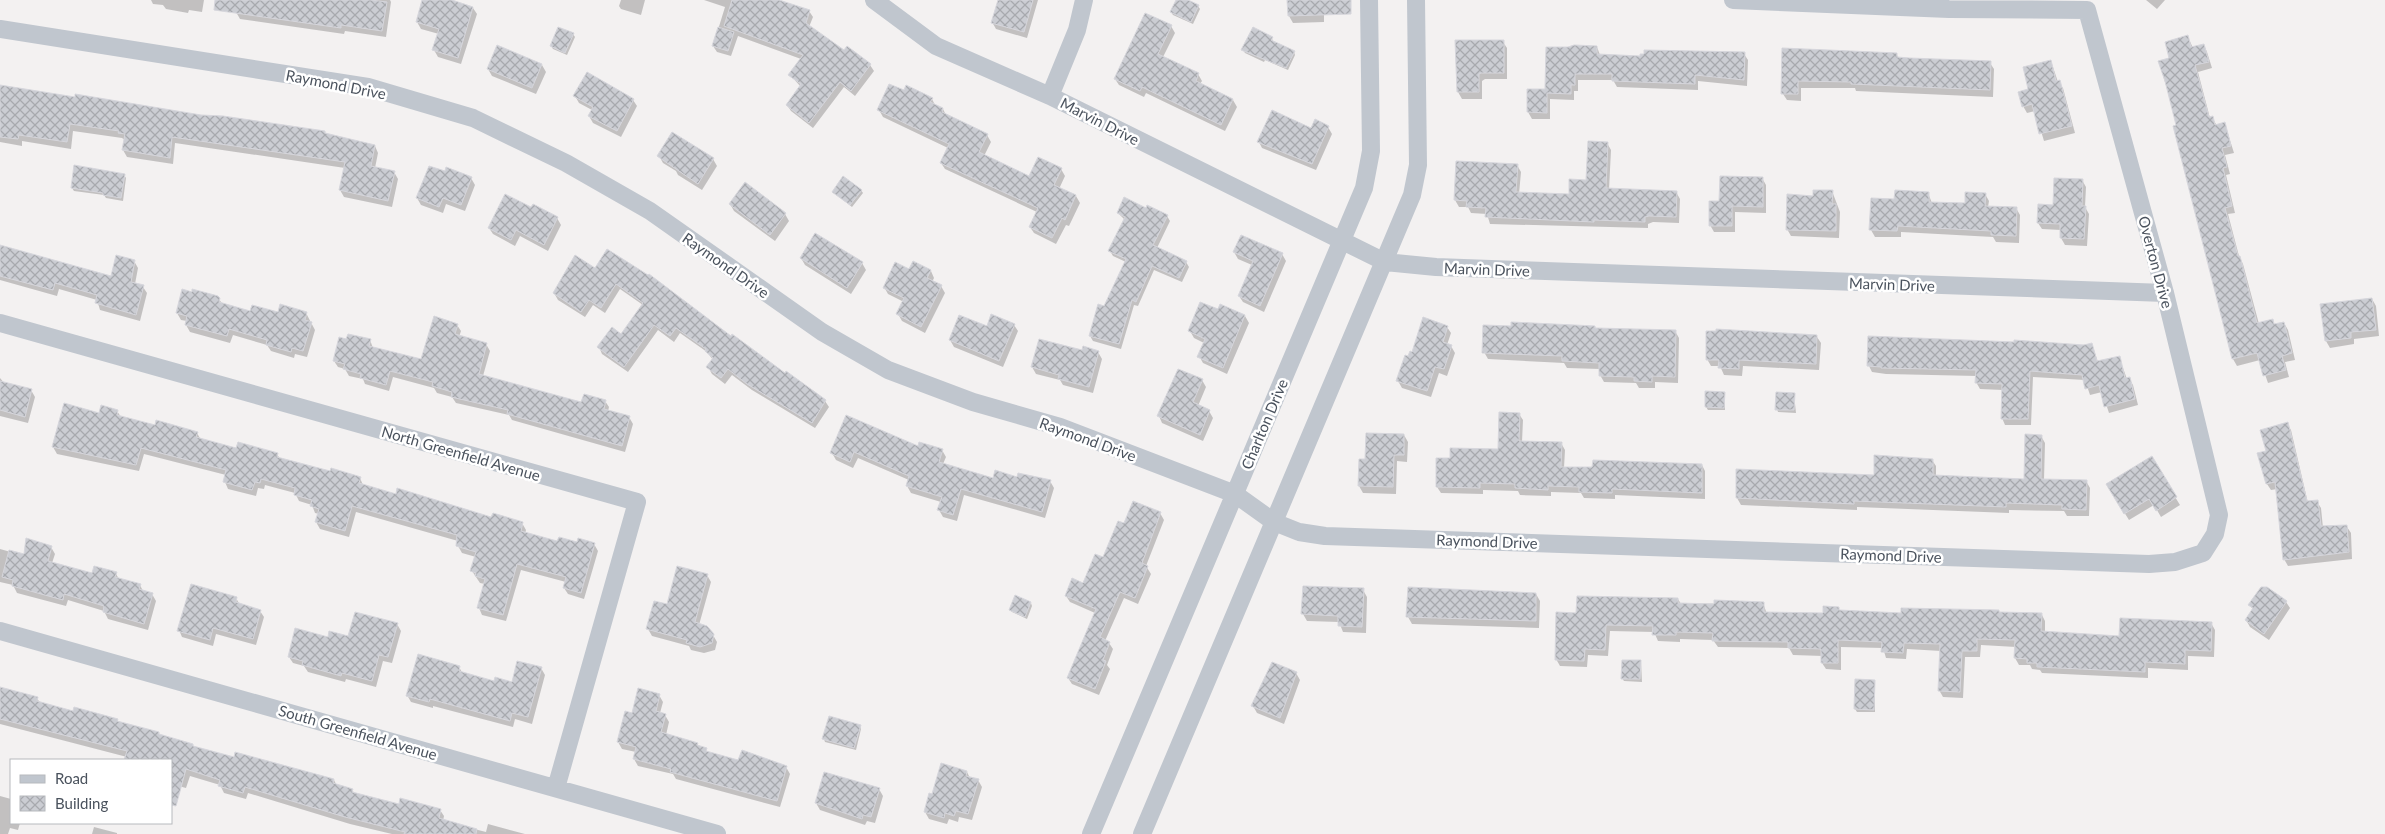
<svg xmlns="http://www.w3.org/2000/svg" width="2385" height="834" font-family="Lato,sans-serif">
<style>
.shadow{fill:#0003}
.building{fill:url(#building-cross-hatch);stroke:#d6d6dc}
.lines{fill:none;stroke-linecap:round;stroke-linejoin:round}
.street{stroke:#c0c6ce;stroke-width:18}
.labels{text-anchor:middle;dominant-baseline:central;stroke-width:5;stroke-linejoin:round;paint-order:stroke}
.street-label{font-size:15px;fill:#4a525d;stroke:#fff}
</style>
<defs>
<pattern id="building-cross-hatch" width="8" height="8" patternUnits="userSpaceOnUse" patternTransform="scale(1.25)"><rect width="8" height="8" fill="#cbcdd3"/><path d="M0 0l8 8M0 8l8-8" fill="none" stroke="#a7a9ae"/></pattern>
</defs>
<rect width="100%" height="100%" fill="#f3f1f1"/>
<path class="shadow" d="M151,0h53l-2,12 -13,-2 -1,3 -22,-4 -3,-4 -10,-1z
M238,0h152l1,2 -5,35 -41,-6 -1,3 -104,-15 -4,-7z
M424,0h24l25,8 4,6 -16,50 -23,-7 -4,-7 5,-16 -18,-5 -4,-7z
M621,0h24l-4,15 -20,-6 -2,-3z
M704,0h71l34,11 4,6 -4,10 35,24 26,14 4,6 -19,25 -11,-9 -31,41 -22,-17 -4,-6 14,-18 -11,-12 11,-16 -63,-23 -7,20 -14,-4 -4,-6 12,-39z
M999,0h39l-11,38 -31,-9 -4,-7z
M1177,0h9l12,6 2,3 -7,15 -20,-9 -2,-3z
M1288,0h36v22l-31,1 -4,-7z
M2146,0h19l-8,9z
M1171,26l4,7 -12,24 35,17 4,7 -2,3 33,16 4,7 -12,24 -79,-38 -2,4 -25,-12 -4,-6z
M573,34l2,3 -8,18 -14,-6 -2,-3z
M2188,37l5,11 11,-3 3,7 5,16 -14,4 12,46 2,-1 5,9 8,-2 9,29 -9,2 5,19 -4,1 9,38 -7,1 11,42 4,8 16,60 13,-3 3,4 9,-2 4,7 7,30 -10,2 4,15 -21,6 -8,-23 -23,6 -4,-7 -58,-232 3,-1 -19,-64 11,-3z
M1272,38l1,4 21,10 1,3 -7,15 -23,-10 -1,2 -19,-9 -2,-3z
M1503,42l4,6v31h-22l-3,2v18h-20l-4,-7z
M1597,47l3,8 41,2 103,-3 4,6 -1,26 -49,-5v9l-81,-3 -4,-7h-35v11h-4v9l-24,-1v20h-18l-4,-7 18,-21z
M1784,49l112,5 3,4 91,5 4,6 -1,28 -137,-6 -1,-3h-54v13l-14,-1 -4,-6z
M2051,61l7,21 5,6 12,45 -31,8 -9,-30 -8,2 -4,-7 7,-16z
M542,65l4,7 -10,22 -44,-18 -4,-7z
M0,86l326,49 49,11 3,7 -3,15 19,4 4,7 -6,28 -48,-10 -4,-7 5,-22 -170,-25 -2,21 -46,-7 -4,-7 2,-10 -3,-2 -49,-7 -2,18 -49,-8v5l-22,-4z
M905,92l27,7 4,8 7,2 3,6 41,20 4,7 -7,14 45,21 32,-8 4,7 -6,13 17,7 4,7 -11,23 -3,-1 -10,19 -22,-11 -4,-6 7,-15 -92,-43 -4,-6 7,-15 -65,-31 -4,-7z
M575,96l58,4 4,6 -16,31 -28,-14 -4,-7 3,-6 -13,-7z
M1328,127l4,7 -16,36 -54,-22 -3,-6z
M1607,143l4,7 -2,40 67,2 4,7 -1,24 -26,-1 -5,2v4l-158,-4 -3,-10 -16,-1 -3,-6h-9l-4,-7 2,-38 60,3 4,7 -2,22 51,1 17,-14z
M659,156l54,3 4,7 -15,24 -24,-15 -2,-4 -13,-8z
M124,175l2,3 -3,23 -17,-3 -2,-3 -30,-4 -2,-3z
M471,178l4,7 -10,26 -19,-7 -3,9 -22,-8 -4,-7z
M1762,178l4,7v28l-31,-1v20h-21l-4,-7 10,-22z
M2082,180l4,7 -1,20 4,7 -2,32 -22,-1 -4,-7v-8l-19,-1 -4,-6z
M746,184l39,30 4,7 -14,20 -41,-30 -4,-7z
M861,190l2,3 -11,14 -19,-15z
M1832,191l8,21 -1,26 -48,-2 -4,-7 27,-32z
M1928,193l4,10 34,1 19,-10 4,7 -1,6 28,1 4,7 -1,28 -23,-1 -3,-5 -92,-5v5h-26l-4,-7 24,-30z
M532,209l25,9 4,7 -13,26 -28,-15 -5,10 -22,-12 -4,-6z
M1147,210l20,6 3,5 -13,27 29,14 3,5 -7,15 -28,-12 -16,36 -4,-1 -13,44 -28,-8 -3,-5 36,-74 -13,-6 -3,-5 15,-31 -7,-7z
M0,247l112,30 22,-16 4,7 -3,16 8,3 4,6 -7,28 -40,-11 -3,-10 -38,-11 -2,7 -57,-16z
M1234,252l48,2 4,7 -22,51 -21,-10 -4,-6 13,-31 -14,-6z
M801,258l61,5 4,7 -15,24 -46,-29z
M596,269l135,69 94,63 4,6 -14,21 -63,-38 -20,-15 -7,9 -13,-10 -4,-7 5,-7 -6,-8 -27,-19 -6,9 -16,-12 -30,42 -26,-18 -3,-7 22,-11 22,-31 -23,-16 -15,24 -12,-8 -8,12 -27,-17 -4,-7z
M910,271h21l3,7 -2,4 9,4 4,7 -20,40 -23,-12 -4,-7 6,-12 -16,-8 -4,-7z
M219,299l4,6 28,8h55l9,17 -8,27 -12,-3 -1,4 -23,-7 -4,-6 -34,-10 -3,8 -40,-11 -4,-7 1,-4 -6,-1 -4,-7z
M2372,299l4,7 3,30 -25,3v5l-24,4 -4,-7z
M1220,306l25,10 4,7 -22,51 -24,-11 -4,-7 5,-13 -10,-5 -4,-7 28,-20z
M457,325l4,6 -2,6 27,7 4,7 -7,25 99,27 23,-2 4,6 -1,4 21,6 4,7 -8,28 -113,-32 -3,-5 -53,-12 -4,-6 -15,-4 -3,-5 -41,-11 -4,14 -24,-7 -2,-5 -14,-3 -4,-7 -7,-2 -4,-6 13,-21h23l3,8 48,13z
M1014,325l4,6 -15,36 -49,-20 -4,-7 37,-12z
M1447,327l4,6 -4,12 4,1 4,7 -8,23 -8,-3 -8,24 -29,-9 -4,-7 11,-23z
M1595,327l1,2 79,2 4,7 -1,45 -23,-1v6h-16l-3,-5 -32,-1 -4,-7v-6l-33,-1 -3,-5 -76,-4 -4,-7z
M1817,337l4,6 -2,27 -76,-4 -1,10 -18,-1 -4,-9h-9l-4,-7z
M2092,344l6,18 21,-5 8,22 2,-1 4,7 5,20 -29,8 -7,-21 -12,3 -5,-15 -52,-3 -2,48h-26l-3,-7 1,-28 -23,-1 -4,-7 1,-6 -91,-2 -14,-2 -3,-6z
M1083,352h15l4,7 -9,34 -30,-8 -3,-5 -24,-6 -4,-7z
M0,378l5,6 26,6 4,7 -7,26 -28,-7z
M1202,380l4,7 -8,19 11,5 4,7 -10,23 -41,-18 -3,-7z
M1724,393l1,17h-17l-2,-3z
M1794,394l2,19 -18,-1 -1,-3z
M117,411l4,6 35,10 41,6 4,7 36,10 40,4 3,5 50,14 30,5 3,7 34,10 95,24 30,4 4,7 -1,4 33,9 36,1 4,7 -14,48 -16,-5 -4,-6 2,-6 -45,-12 -15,51 -24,-6 -3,-7 6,-24 -5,-1 -8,-12 4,-14 -14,-4 -4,-7v-5l-102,-29 -7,25 -29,-8 -4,-7 3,-8 -4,-1 -3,-8 -13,-4 -4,-8 -30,-8 -1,4 -6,-1 -2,8 -28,-7 -3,-7 1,-7 -82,-21 -5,17 -82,-17 -4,-7 47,-33z
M1519,414l4,6 -1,22 39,1 4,7 -1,18 138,-3 3,6v28l-90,-4v4l-31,-1 -3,-5 -30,-1v4l-31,-1 -2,-4 -35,-1v4l-42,-1 -4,-6 14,-27 48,-10z
M2287,424l4,6 17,73 9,-1 4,6 2,20 24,-1 4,6 1,26 -64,7 -4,-7 -7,-70 -6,1 -4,-6v-32z
M1404,435l4,7 -1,20 -10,-1 -1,33 -33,-1 -4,-7 1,-26h6z
M2041,436l4,7 -1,37 42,1 4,7 -1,28h-22l-3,-5 -55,-1v3l-152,-6v3l-116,-5 -4,-7 138,-22 57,-16 4,6v10l89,4z
M919,447l23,3 4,7 -3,7 50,16 25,-2 32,3 4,7 -9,30 -81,-23 -7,26 -14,-4 -4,-7 2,-8 -30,-9 -4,-7 2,-6 -51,-22 -5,10 -17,-8 -4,-7z
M2151,458l29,47 -19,12 -7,-12 -25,15 -22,-35z
M1160,513l4,7 -18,46 5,8 -13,30 -14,-6 -19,43 4,2 4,6 -6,16 3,4 -11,26 -27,-11 -4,-6 27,-65 -25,-11 -4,-6 18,-12 41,-59z
M51,547l4,7 -3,9 41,12 23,-1 3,5 21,6 3,6 9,3 4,7 -8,29 -40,-11 -4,-8 -36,-11 -2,6 -49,-13 -4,-8 -13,-3v-33l25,7z
M707,575l4,7 -12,43 14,10 4,7 -2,8 -11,3 -13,-3 -2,-4 -37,-10 -4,-7 20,-23z
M1409,588l127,6 4,7 -1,27 -127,-4 -4,-7z
M1363,590l4,7 -1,36 -23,-1 -4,-10 -32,-1 -4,-7z
M1015,597l16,6 1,3 -5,13 -15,-7 -2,-3z
M236,598l4,7 20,6 4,6 -8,28 -40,-11 -3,12 -31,-9 -3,-7z
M1678,599l3,5 82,-1 4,11h57l14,-6 3,4 61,3 97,-4 1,2 42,2 3,6v12l75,4 91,-14 4,7 -1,27 -26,-1v14l-40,-2v10l-106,-5 -2,-3 -8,-1 -2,-4h-11l-4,-7 1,-11 -35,-2 -1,12h-15l-2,41 -20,-1 -4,-7 2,-39 -34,-2 -1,10 -20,-1 -3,-10 -42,-1v23l-15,-1 -4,-6 1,-7 -30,-1 -4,-7 -71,-1 -5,-7 -33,-1v3l-22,-1 -4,-9 -44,-1 -2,25 -20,-1 -1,12 -27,-1 -4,-7 21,-45z
M2286,602l4,6 -21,32 -19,-13 -4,-7 7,-10 -3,-5z
M397,624l4,7 -9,32 -9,-2 -7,26 -30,-8 -1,3 -37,-10 -4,-6 -11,-3 -4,-6 40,-18 20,-1z
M1641,661l1,21 -18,-1 -2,-3z
M459,667l4,7 32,8 18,1 28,-15 4,7 -13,49 -17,-5 -2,8 -80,-21v2l-22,-6 -4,-7z
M1296,673l4,7 -16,44 -27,-11 -4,-7z
M1875,681v31h-18l-2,-3z
M0,688l37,10 3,5 34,10 43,7 2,3 73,22 2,3 140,32 3,6 15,4 3,4 44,12 41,4 4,6 -1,5 43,11 2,-8 37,10h-133l-42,-10 -102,-31 -2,6 -22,-6 -4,-8 -30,-9 -4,12 -15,-4v-24h-45l1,-3 -127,-33z
M659,695l4,7 -3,11 5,2 4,7 -3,13 31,9 12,9 29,8 48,6 4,7 -10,33 -104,-28 -3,-5 -35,-8 -4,-7 2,-7 -14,-3 -4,-7 14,-28z
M860,726l1,3 -5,21 -31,-8 -1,-3z
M967,772l3,6 8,2 4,7 -10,33 -13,-3 -1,5 -9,-3 -2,5 -18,-5 -4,-7 8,-17z
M879,789l4,7 -8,27 -8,-2 -2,4 -45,-15 -4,-7z
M0,796l11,3v24h9l-2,7 -8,-2 -2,6h-8z
M94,827l23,6v1h-25z"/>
<path class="building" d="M215,0h156l16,2 -5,29 -41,-6v3l-127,-18z
M422,0h30l21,7 -15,51 -26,-8 7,-21 -23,-7z
M732,0h47l31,10 -4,13 38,27 3,-4 24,18 -20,27 -11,-9 -31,41 -23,-18 15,-21 -13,-9 15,-20 -79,-29z
M998,0h35l-9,32 -33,-9z
M1176,0h12l11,5 -8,17 -21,-10z
M1287,0h64v14l-63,2z
M1145,13l27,12 -14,29 41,19 -3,8 37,18 -12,26 -79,-38 -2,4 -26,-12z
M558,27l16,6 -9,20 -15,-7z
M718,27l16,5 -6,19 -16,-5z
M1253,27l20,10 -2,3 24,11 -9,17 -45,-18z
M2188,35l3,12 13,-3 5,18 -14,3 14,52 4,-1 2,9 10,-3 6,24 -9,2 5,19 -4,1 9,38 -7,2 13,48h2l17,67 16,-4 1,5 10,-2 8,31 -10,3 4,14 -23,6 -6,-23 -25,6 -59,-233 3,-1 -11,-44 -7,-20 11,-3 -4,-16z
M1455,40h49v33h-23l-2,1v18h-22z
M497,45l45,19 -10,24 -45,-19z
M1574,45l23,1v8l43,2v-2h4v-4l101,2 -1,28 -49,-5v9l-83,-3v-7h-37v11h-4v9l-24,-1v20l-20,-1v-23h18l1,-42h22z
M1782,48l115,5v4l12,1 82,3 -1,29 -139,-6v-2l-53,-1v13h-17z
M2051,60l5,21 4,-1 12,46 -33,8 -7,-30 -10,3 -4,-15 10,-3 -5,-22z
M587,72l47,27 -17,32 -29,-15 5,-9 -20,-11z
M889,84l15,6 2,-5 27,13 -3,4 13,6 -1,4 46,22 -9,18 50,24 9,-19 24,11 -8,17 22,10 -11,25 -3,-2 -10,20 -23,-11 9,-19 -98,-45 9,-19 -72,-34z
M0,85l75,12v-3l126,21 22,1 102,15v2l50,12 -4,21 24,5 -7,30 -49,-11 6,-28 -173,-25 -2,21 -48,-8 3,-16 -7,-1 1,-2 -49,-7 -3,18 -48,-7 -1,4 -18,-2z
M1272,110l39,18 4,-9 14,7 -17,38 -55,-22z
M672,132l42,26 -16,26 -41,-28z
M1588,141l20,1 -2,46 71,3 -1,26 -27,-1 -4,1v5l-51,-2v2l-109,-5 1,-9 -20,-1 1,-6 -13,-1 2,-39 62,3 -2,28 53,2v-15l17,1z
M74,165l51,9 -4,24 -18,-3v-2l-32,-5z
M429,166l16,5 1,-4 26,10 -11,28 -18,-7 -4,9 -23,-9z
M843,176l19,14 -12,15 -18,-13z
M1720,176l43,1v30l-31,-1v20h-23v-25h10z
M2054,178l29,1 -1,27h4l-2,33 -24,-1v-14l-23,-1 1,-19 15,1z
M745,182l41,31 -16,22 -41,-31z
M1813,190h20l-1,14h4v27l-50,-1 1,-36 26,2z
M1895,190l34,2v10l36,1v-11l21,1 -1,13 32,1 -1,29 -25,-1v-4l-93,-5 -1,5 -28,-1 2,-32 23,1z
M505,194l26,13 2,-3 25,13 -14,28 -28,-15 -5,10 -23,-12z
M1124,197l22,11 1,-3 21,10 -15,30 34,16 -8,17 -27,-12 -16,36 -4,-2 -13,44 -30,-8 9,-32 6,2 22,-47 -18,-8 17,-34 -8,-4z
M815,233l48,29 -16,26 -47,-30z
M1241,235l42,18 -23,53 -22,-10 15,-35 -20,-9z
M0,245l111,31 5,-21 19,5 -4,22 13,3 -8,30 -41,-12 2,-8 -42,-12 -2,7 -53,-14z
M607,249l41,26 1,-1 82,62 1,-2 53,39 1,-2 40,29 -14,23 -65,-39 -19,-15 -7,9 -15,-11 7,-9 -8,-7 1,-2 -30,-21 -6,8 -16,-11 -30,42 -27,-20 15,-20 9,7 22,-31 -27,-19 -15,24 -12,-8 -8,12 -28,-19 22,-38 20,13z
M913,261l18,9 -4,8 15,7 -21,42 -25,-13 8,-16 -21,-10 12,-26 14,7z
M182,289l10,3v-3l26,7 2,2 -1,4 31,9 2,-6 26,7 2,-8 27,8 -2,8 7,2 -9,29 -11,-3 -1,4 -25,-7 1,-5 -38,-11 -2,7 -42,-11 2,-9 -11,-3z
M2372,298l4,32 -25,2v6l-26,3 -5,-37z
M1200,302l18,7 2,-5 25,11 -22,53 -26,-11 8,-18 -17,-8z
M991,314l24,10 -16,37 -50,-21 10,-25 28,11z
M434,316l24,8 -3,10 32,9 -8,31 102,28 3,-8 22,6 -2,9 26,7 -8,30 -115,-32 1,-4 -57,-13 1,-5 -20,-6 1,-4 -43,-11 -4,14 -26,-7 1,-4 -18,-5 2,-5 -12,-3 6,-24 7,2 2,-5 23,5 -2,7 52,13z
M1423,317l25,9 -5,16 9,3 -8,24 -9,-2 -8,24 -31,-10 9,-26 3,1 2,-5 2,1z
M1511,322l84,4v2l81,2 -1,47 -23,-1v6l-18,-1v-4l-35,-1v-13l-37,-2v-5l-80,-3 1,-28 28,1z
M1716,329l101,6 -1,29 -77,-4v9l-21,-1 1,-8h-13v-29h10z
M1868,336l146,6v-2l70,5 8,-2 5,18 23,-5 5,22 5,-1 5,22 -31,8 -5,-22 -14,4 -3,-14 -52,-4 -2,48h-27l1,-35 -27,-1 1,-13 -95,-2v-1l-14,-1z
M1039,339l43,11 1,-4 16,5 -10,36 -31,-8 1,-4 -28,-8z
M1178,369l25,10 -10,23 17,8 -10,25 -43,-19z
M0,381l32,8 -7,28 -25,-7z
M1705,391l20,1 -1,16 -19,-1z
M1776,392l19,1 -1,17h-19z
M64,403l35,10 2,-8 17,5 -1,5 38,10 1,-5 42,12 -2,5 40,11 2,-6 40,11 -1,4 53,14 1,-3 30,9 -2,6 37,11 1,-6 94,29 2,-4 30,9 -2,9 36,10 2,-4 18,5 1,-4 17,5 -14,50 -18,-5 3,-11 -49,-13 -14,51 -26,-7 8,-29 -10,-3 1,-3 -6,-2 6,-19 -20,-6 1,-11 -105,-29 -7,25 -30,-9 4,-13 -9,-3 2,-6 -18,-5 1,-7 -34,-9 -1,4 -5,-1 -3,8 -29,-8 3,-12 -85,-22 -5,17 -84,-18z
M1499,412l21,1 -1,28 43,1 -1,25h31l1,-7 109,4v29l-90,-4v4l-33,-1v-5l-31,-1v4l-33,-2v-4l-35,-1v5l-44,-1v-29h14v-10l48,1z
M846,415l72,31 1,-4 24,7 -4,13 54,16 2,-8 22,7 1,-4 33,7 -9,32 -81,-23 -8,26 -16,-5 5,-13 -36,-11 3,-10 -55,-24 -4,10 -20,-9z
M2288,422l19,79 11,-1 3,26 26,-1 2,27 -66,8 -8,-78 -9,2 -9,-31 9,-2 -6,-21z
M1366,433l38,1v21h-10l-1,32 -35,-1 1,-27h6z
M2025,434l17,1 -1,44 46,1 -1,30 -24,-1v-4l-56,-2v4l-152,-6v3l-118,-6v-29l138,6v-20l59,4v16l91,4z
M2152,456l25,41 -21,14 -7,-12 -25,15 -18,-30z
M1133,501l28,11 -19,51 6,3 -13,32 -15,-6 -20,45 10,5 -7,18 3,1 -11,28 -28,-11 29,-69 -31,-13 7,-18 11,5 12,-29 8,3 15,-36 6,2z
M26,538l26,8 -4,15 44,12 2,-7 23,6 -2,5 26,7 -2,5 14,4 -9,31 -41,-12 1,-6 -40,-12 -1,6 -51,-14 1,-6 -11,-3 7,-27 15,4z
M677,566l31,8 -13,48 12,4 7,8 -2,9 -12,4 -14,-4 1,-3 -41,-11 8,-28 13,3z
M191,584l46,13 -1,5 25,8 -8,29 -40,-11 -3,12 -33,-9z
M1303,586l61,2 -2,39 -24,-1v-10l-37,-2z
M1408,587l128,6v28l-130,-4z
M2261,587h6l20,14 -23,33 -19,-14 8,-12 -5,-3z
M1015,595l16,7 -6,15 -16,-7z
M1577,596l101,2v5l36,1v-4l50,2v10l59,1v-7l16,1v3l62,3v-5l98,2v2l43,1 -1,18 78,5 1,-18 92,4 -1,29 -26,-1v14l-40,-2v10l-108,-5v-4h-10v-4l-13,-1 1,-18 -38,-1v12h-15l-2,41 -22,-1 2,-47 -36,-1 -1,10 -22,-1 1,-10 -44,-2v23h-17v-14l-33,-1v-6l-76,-1 1,-8 -37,-1v3h-24l1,-9 -47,-1 -1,25 -20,-1 -1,12 -29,-1 1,-48 20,1z
M355,612l43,11 -10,34 -9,-2 -7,26 -30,-8 -1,3 -39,-11 1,-4 -15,-4 7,-29 33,9 1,-6 19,5z
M418,654l42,12 -1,5 35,10 1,-4 17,5 5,-21 25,6 -14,50 -16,-4 -2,8 -80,-22 -1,3 -23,-6z
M1622,660h19l-1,19h-19z
M1272,662l25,10 -17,46 -29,-12z
M1855,679l20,1 -1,30 -20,-1z
M0,687l38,10 -1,4 36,10 1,-4 44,12 -1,2 42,11v2l34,10v2l41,11 1,-5 99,27 -1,4 20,6 -1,3 47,12 1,-6 41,11 -2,9 38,11 -1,5h-72l1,-2 -60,-15 -100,-30 -2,6 -25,-7 2,-6 -34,-11 -10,37 -5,-1v-45h-47l3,-9 -127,-32z
M638,688l22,6 -4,17 10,3 -5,18 37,11 -1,2 10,3 -1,3 32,9 4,-10 45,16 -10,35 -107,-29 1,-3 -38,-10 3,-12 -19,-5 8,-31 7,2z
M829,716l32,9 -7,23 -32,-9z
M941,763l26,8 -1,5 13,3 -11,35 -12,-3 -2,5 -9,-3 -1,5 -20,-6 5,-19 3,1z
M824,772l56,16 -9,29 -8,-2 -1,4 -47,-16z"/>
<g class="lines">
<path class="street" d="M874,0l62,46 114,50 335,166 51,5 729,26
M0,29l368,58 105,31 93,45 84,48 172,121 66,38 85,32 87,25 175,67 39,28 25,10 26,4 824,28 26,-2 28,-9 12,-19 4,-19 -54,-222 -78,-283 -138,-1 -216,-9
M1050,96l27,-66 7,-30
M0,323l637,179 -81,286
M0,631l717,203
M1091,834l273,-646 7,-37 -2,-151
M1142,834l270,-639 6,-30 -2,-165"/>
</g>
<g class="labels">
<g class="street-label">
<text transform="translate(336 84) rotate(11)">Raymond Drive</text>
<text transform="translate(1100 121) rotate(27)">Marvin Drive</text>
<text transform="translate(2156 262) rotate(75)">Overton Drive</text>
<text transform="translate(726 265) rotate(35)">Raymond Drive</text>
<text transform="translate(1487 269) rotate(2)">Marvin Drive</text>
<text transform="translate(1892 284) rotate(2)">Marvin Drive</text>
<text transform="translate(1264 424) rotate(-67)">Charlton Drive</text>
<text transform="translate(1088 439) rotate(20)">Raymond Drive</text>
<text transform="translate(461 453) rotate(16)">North Greenfield Avenue</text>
<text transform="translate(1487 541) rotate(2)">Raymond Drive</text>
<text transform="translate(1891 555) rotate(2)">Raymond Drive</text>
<text transform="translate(358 732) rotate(16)">South Greenfield Avenue</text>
</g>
</g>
<rect x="10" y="759" width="162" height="65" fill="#ffffff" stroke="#b7babe"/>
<rect x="20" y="775" width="25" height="8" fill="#c0c6ce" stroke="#b7babe"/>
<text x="55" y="784" font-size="15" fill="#4a525d">Road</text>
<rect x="20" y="796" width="25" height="15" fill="url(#building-cross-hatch)" stroke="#b7babe"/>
<text x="55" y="809" font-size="15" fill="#4a525d">Building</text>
</svg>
